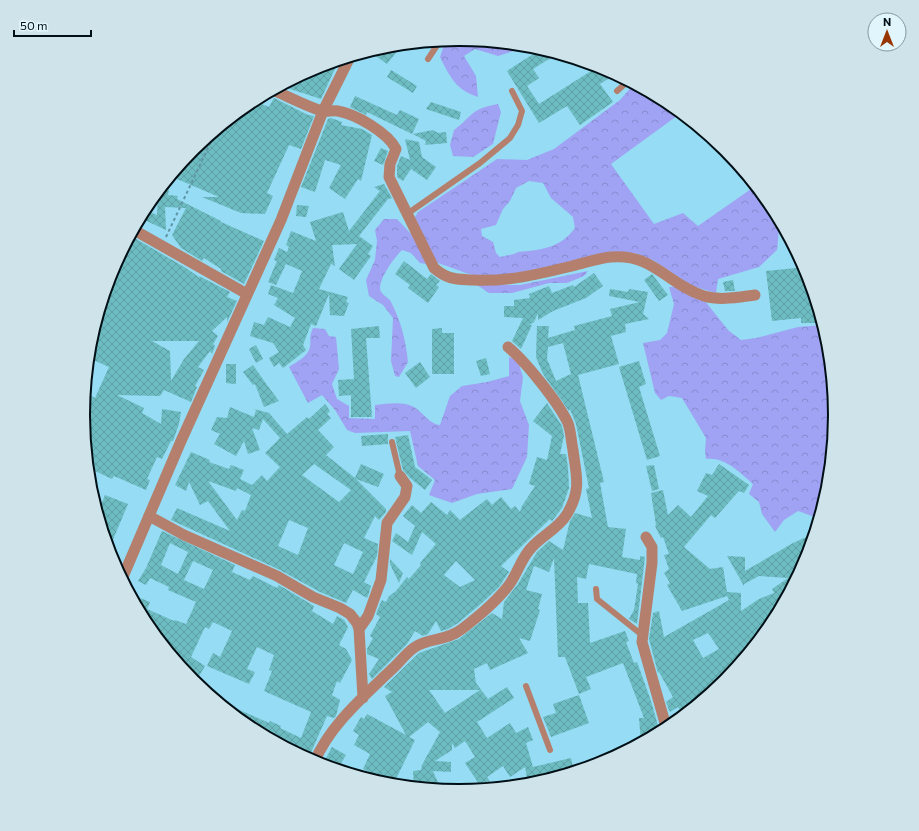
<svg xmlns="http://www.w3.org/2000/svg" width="919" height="831" font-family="Commissioner,sans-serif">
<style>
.forest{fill:url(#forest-crowns);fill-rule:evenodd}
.building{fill:url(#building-cross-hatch);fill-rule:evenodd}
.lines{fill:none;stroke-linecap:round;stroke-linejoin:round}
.path{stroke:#6093a4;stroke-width:2;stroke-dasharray:3 3;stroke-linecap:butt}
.service{stroke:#b4806d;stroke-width:6}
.minor{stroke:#b4806d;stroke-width:11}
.tertiary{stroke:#b4806d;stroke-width:11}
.rim{fill:none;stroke:#000f15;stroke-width:2}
</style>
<defs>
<pattern id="forest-crowns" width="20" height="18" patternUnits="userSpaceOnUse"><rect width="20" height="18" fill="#a0a3f3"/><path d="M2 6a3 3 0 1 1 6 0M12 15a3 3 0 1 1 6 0" fill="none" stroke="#888bcf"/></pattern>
<pattern id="building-cross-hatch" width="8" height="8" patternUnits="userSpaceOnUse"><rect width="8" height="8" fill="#6dbcc1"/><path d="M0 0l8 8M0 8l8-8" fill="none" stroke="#5da0a5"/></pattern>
</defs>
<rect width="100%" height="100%" fill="#95dcf4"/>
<path class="forest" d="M460,39l69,7 -31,10 -23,-7 -11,7 12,20 2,21c-22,-7 -28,-20 -38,-40l5,-15z
M634,84l35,19 12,10 -70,51 43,60 29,-11 15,13 53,-37v-9c23,28 31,31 26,70l-18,17 -41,12 -2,14 -24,-7 -39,-26 -18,-7 -30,2 -35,9 -87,14 -17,-5 -28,-10 -10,-13 -13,-33 3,-5 79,-53 30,1 27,-11 66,-49zM529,181l14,2 8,15 22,19 2,11c-15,20 -33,22 -57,24l-4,2 -14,3 -4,-4 -3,-11 -11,-6 -1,-7 15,-4 7,-16 7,-8 6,-13z
M498,104l3,8 -8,32 -20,13 -20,-1 -3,-11 4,-15c20,-15 16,-21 44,-26z
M384,219h13l15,16 15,29 -7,-1 -9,-10 -9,-3c-8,8 -22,27 -22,38 0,7 9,9 11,14 10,19 15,39 17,60l-9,15 -4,-1 -4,-15 2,-43 -10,-13 -14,-9 -3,-16 9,-20 2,-19 -2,-11z
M588,271l-4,5 -17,7h-18l-37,10h-23l-12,-8h43z
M669,287h7l29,14 23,29 13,10 15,-2 42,-11 26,-2 5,17 7,74 -7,73 -9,30 -22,-8 -14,9 -9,12 -13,-18 -3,-12 -10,-8 4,-10c-14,-12 -28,-27 -47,-25l-1,-8 1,-13 -24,-40 -13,-2 -8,4 -6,-7 -12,-50 17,-3 7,-7 7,-29z
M313,328l12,1 4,7 7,1 3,32 -7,15 5,15 12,7v12l26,1v-14c12,-1 28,-4 39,2 10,6 15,17 26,18l10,-29 12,-10 25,-4 22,-6v-19l9,4 5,16 -3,24 9,24 -2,32 -15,32 -35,5 -25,9 -23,-8 6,-15 -17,-14 -8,-35 -55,2 -8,-3 -12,-20 -13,-15 -14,8 -19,-36c7,-5 19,-10 21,-20 1,-8 -1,-10 3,-19z"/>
<path class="building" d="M402,45l-15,19 -14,-10 4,-5z
M541,49l16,5 -24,15 6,9 -12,8 12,18 52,-33 -6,-9 19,6 12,6 -16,10 13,18 -33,23 -13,-19 -28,17 -32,-52z
M339,60l-18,39 -40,-13 35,-18z
M391,70l26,16 -4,7 -26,-16z
M355,96l42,19 3,-5 19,9 -7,15 -45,-22 -1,3 -16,-8z
M274,98l34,17 6,1 -13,33 -12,-4 -22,48 6,3 -8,18 -24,-1 -39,-16h17l-42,-18 4,-15 12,-15 58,-47 3,-1 15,6z
M431,102l30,10 -2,8 -33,-11z
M331,118l11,4 -1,3 21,4 10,6 -11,46 -3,-2 -13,20 -16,-11 12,-23 -16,-5 -10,32 -14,-5 27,-68z
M433,130l5,3 8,-1 1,11 -22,2 1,-4 -13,-7z
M405,139l14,3 3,15 14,10 -9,13 -16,-11 -8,12 -6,-4v-11l4,-10 9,4z
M381,148l7,3 -5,14 -9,-4z
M171,176l-3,19 10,1 -1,3 44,22v1l43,19 -20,43 -23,-13v-2l-17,-11 -2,3 -21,-13 -9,-13 14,-27 -21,-1 1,23 -26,-12 5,-8 12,5 1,-22z
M384,184l8,14 -4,1 -29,37 14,10 -5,8 3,2 -17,24 -15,-11 18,-25 -25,1 3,21 -4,-2 -12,25 29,8 -2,5 3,1 -5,13 -14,-1 -1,-21 -13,32 -5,-2 -8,21 3,5 -23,18 -4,-5 -5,4 -5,-9 10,-6 -6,-9 -23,-7 4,-14 10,3 4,-8 22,10 5,-9 -21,-13 4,-7 -10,-4 3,-9 22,8 9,-22 -16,-7 -10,21 -8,-3 9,-21 -3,-1 5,-12 8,4 2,-5 -3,-2 5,-14 25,10 -6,-19 33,-10 6,19 31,-40 -6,-4z
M297,205l12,1 -3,11 -10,-1z
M131,236l55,32 14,10 -1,-2 31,16 -3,5 10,4 -10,21v-5l-15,14 6,5 -5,8 2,2 -3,8 -2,-3 -12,16 6,3 -9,16 2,1 -6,15 -27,-12 -4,6 -43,-1 27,13 -2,5 19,11 1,-15 19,3 -2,12 -6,17h-2l-9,18 -5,-2 -10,22 3,1 -4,10 -32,-14 -2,3 -19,-9 2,-4 -8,-5 -4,-46 1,-14 4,-7 7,4 14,-31 -20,-9 1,-16 18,-58 2,1 19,-41 -2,-1zM152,341h47l-15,18 -13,22 -1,-30z
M795,249l12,23 2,23h6l5,17v11h-19v-5l-29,3 -6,-50 30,-3z
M404,261l23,18 4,-5 9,7 -4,4 3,2 -11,16 -20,-15 2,-3 -15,-11z
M594,273l9,13 -17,12 -33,13 -15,9v-7l-4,9 -5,3h3l-11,24 -9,-8 11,-23 -19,-1v-11h10v-6l16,-2 -1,-4 20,-8 3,7 21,-8 1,2z
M652,274l16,21 -9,6 -15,-21z
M733,280l2,11h-10l-2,-9z
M610,289l18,3 1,-3 19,3 -5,22 6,5 -24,5 1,8 -15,4 8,28 -41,11 26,107 -4,1 8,44 18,2 -4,28 18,3v-4l5,1 -8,67 -8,-5 5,-9 4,-26 -2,-1 1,-9 -48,-10 -3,15 -9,-2 1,26h10l2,40 35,-12 4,10 -3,1 8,21 3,-1 14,39 9,32 -19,10 -2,-25h5l-21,-55 -37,14 5,12 -12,5 -14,-37h-7l-4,-99 -5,14 -15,-6 -8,24 16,4 -4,15 2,1 -10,31 -11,-3 9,15 -38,17 -3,-7 -13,6 2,14 12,16 19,-12 7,11 -37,24 10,16 23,-15 6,10 12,-6 5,13 -7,3 7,24 38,-9 3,14 -46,11 -3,-16 -15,10 -7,-11 -16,11 8,12 -12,1 -18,-27 10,-6 -10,-16 -10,7 -3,-5v7l-17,11 16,1v10l-18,-1 6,14 -15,1 1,3 -11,-1 -1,-17 8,-1 1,-5 18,-33 -12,-10 -19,15 6,3 -22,45 -20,-4v-7l-10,-5 7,-15 -16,-9 5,-10 -6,-4 8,-14 3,2 3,-5 39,21 -21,-39 7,-4 -8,-5 35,-34 40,-14 33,-26 10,6 2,-17 14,-18 19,-32 12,-11 14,9 7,-29 5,-8 17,5 -6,-29 3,-1 -13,-64 -6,-15 -1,2 -26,-37 -7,-17 1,-31h12l-1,12 27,-8 -1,-4 38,-10 -2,-7 30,-7 -31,-6zM563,343l8,31 -15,7 -9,-22 1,-12zM429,690h51l-35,23z
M379,326l1,12h-14l6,79h-21v-22l-12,1 -1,-16 16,-1 -3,-50z
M442,328v5h12v41h-22v-45z
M256,345l7,14 -7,4 -7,-14z
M486,358l4,16 -9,2 -5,-15z
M639,361l7,23 -7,3 21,69 -13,4 -28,-93z
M420,362l10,15 -14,11 -11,-15z
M226,364h10v20l-10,-1z
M253,365l14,20 12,16 -15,6 -9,-23 -2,1 -10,-13z
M547,403l15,23 2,10 -4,18h6l2,14 1,20 -7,20 -10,13 -2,-2 -49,47 8,6 -10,15 -17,16 -24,20 -10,6 -7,2 -5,-10 -8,13 -5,2 -8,-5 -8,13 -35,35 -3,-5 10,-15 -12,-5v-5l6,-11 -3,-2 10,-19 -4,-3 4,-10 2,-4 4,2 3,-6 7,-5 11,-14 2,2 12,-14 -1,-2 16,-19 -14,-12 -10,23 -20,-14 4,-8 12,9 7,-16 -12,-10 9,-11 9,8 10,-11 16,13 3,-5 10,10 27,-21 5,6 9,-8 10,12 4,-3 5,6 2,-6 13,-20 -6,-2 8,-27 10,3 5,-24 -19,-15zM456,561l19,19 -15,7 -16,-12z
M325,404l5,7 -3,3 4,4 -13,12 16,17 -8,8 29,23 6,-14 23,10 -6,13 -22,-8 30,30v3l-7,8 -4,-4 -11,22 14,6 -1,12 -13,26 7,4 -3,10 -1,2 -14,-8 -7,13 -26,-11 -40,-22 -109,-50 6,-12 53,23 -22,-30 -8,4 -11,-23 -3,9 -11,-6 16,-33 19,8 -1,2 20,7 2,-4 13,5 -4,9 12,6 10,-10 5,6 13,-14 -15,-14 15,-15 -17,-19 -4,11 -7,-2 8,22 -12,4 -4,-13 -8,15 -22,-12 6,-10 -9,-4 6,-13 10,1 3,-11 24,10 2,-7 -2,-1 15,4 18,21 20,-17 2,2zM314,464l37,26 -12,12 -37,-27zM208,481l28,10 1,-3 14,7 -6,16 -3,-1 -5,10zM289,520l19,8 -10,27 -20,-9zM344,543l19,9 -10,22 -19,-9z
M388,434v10l-26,2 -1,-10z
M408,435l7,32 17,13 -7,10 -15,-12 -7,-8 -8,-33z
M719,464l30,21 -5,8 -5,-2 -24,27 -4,-3 -27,32 26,22 13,-2 4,25 14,1v18l18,-12 15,-6 -2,-4 16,-11 -29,-2 -15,8v2l-17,-30 18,1v14l48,-28 22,-10 -8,27 -35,65 -13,16 -7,3 2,3 -28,35 -42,34 -6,-9 -8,5 -1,-2 -3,-8 7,-5 -14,-25 -1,1 -9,-34 4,-26 6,-2 5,26 65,-37 -2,-4 -45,15 -15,-26 3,-2 -6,-10 5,-4 -5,-14 5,-1 -6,-17 -2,1 -6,-12 1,-1 -5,-32 12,-3 5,25 10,-10 13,12 17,-21 -11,-5 9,-18 6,2zM708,633l11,16 -16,9 -10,-18z
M654,465l5,24 -7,2 -6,-25z
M105,495l23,9 -19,45 -11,-36z
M162,531l73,34 -3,7 18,8 3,-4 24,12 2,-3 35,21 -2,5 21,13 4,-8 7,4 4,7 -9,18 7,4 6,11 -12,23 -3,-2 -5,14 8,5 -4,16 -2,2 -7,-2 -18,41 -59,-29 -29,-24 1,-2 47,21 1,-2 11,5 -1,2 21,10 10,-26 -47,-21 8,-20 -3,-1 5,-15 -17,-8 -10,22 8,3 -6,12 -42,-18 6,-13 7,4 12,-26 -19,-9 -4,7 -4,-2 -14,30 14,9 -10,17 -49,-59 -16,-30 20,8 -3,7 27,12 1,-1 11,4 10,-22 -28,-12 1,-3 -19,-9 -4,7 -8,-4 8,-13zM170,543l18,9 -10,22 -17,-9zM193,561l20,9 -9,19 -20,-9z
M390,559l13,14 -4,10 -9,-19z
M579,695l10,28 -38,14 -8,-20 13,-4 -3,-9z
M332,747l14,8 -6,10 -14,-7z"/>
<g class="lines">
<path class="path" d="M166,237l50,-106"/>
<path class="service" d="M428,59l12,-18
M617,91l11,-10
M407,214l73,-51 30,-25 8,-13 4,-14 -10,-20
M392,442l8,34
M596,589l1,10 45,36
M526,686l24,64"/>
<path class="minor" d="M273,90c16,7 33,16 49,21 5,1 11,-1 16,0 18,3 50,22 58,38l-6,15 -1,13 45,91c14,12 22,11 39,12 35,2 66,-6 99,-14 13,-3 26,-8 39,-9 42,-4 56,27 93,39 16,5 35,1 51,-1
M134,230l113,64
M149,516l35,19 93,41 36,21 27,11 10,6 7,9 2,6 4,69
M646,537l6,10v16l-10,79 25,88
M359,629l9,-13 13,-36 6,-57 18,-26 2,-11 -7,-10
M314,763c15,-37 49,-66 77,-93 8,-7 15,-17 24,-23 13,-9 32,-6 47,-18 17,-13 34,-27 47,-44 9,-12 12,-27 23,-38 11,-12 27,-19 35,-33 15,-25 9,-39 6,-64 -2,-10 -2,-18 -5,-27 -10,-21 -42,-61 -60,-76"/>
<path class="tertiary" d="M122,579l59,-138 100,-221 42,-109 27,-54"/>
</g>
<path d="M0 0H919V831H0ZM90 415a369 369 0 1 1 738 0a369 369 0 1 1-738 0Z" fill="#cee3ea" fill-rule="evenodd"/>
<path class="rim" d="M90 415a369 369 0 1 1 738 0a369 369 0 1 1-738 0Z"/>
<g transform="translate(887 32)"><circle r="19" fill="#e0f5fc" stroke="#8699a0"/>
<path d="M0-3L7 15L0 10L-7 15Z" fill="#983400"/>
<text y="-6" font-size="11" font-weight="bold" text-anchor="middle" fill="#000f15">N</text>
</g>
<path d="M14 30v6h77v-6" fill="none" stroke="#000f15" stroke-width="2"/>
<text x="20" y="30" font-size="12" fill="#000f15" stroke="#e0f5fc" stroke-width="3" paint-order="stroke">50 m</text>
</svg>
